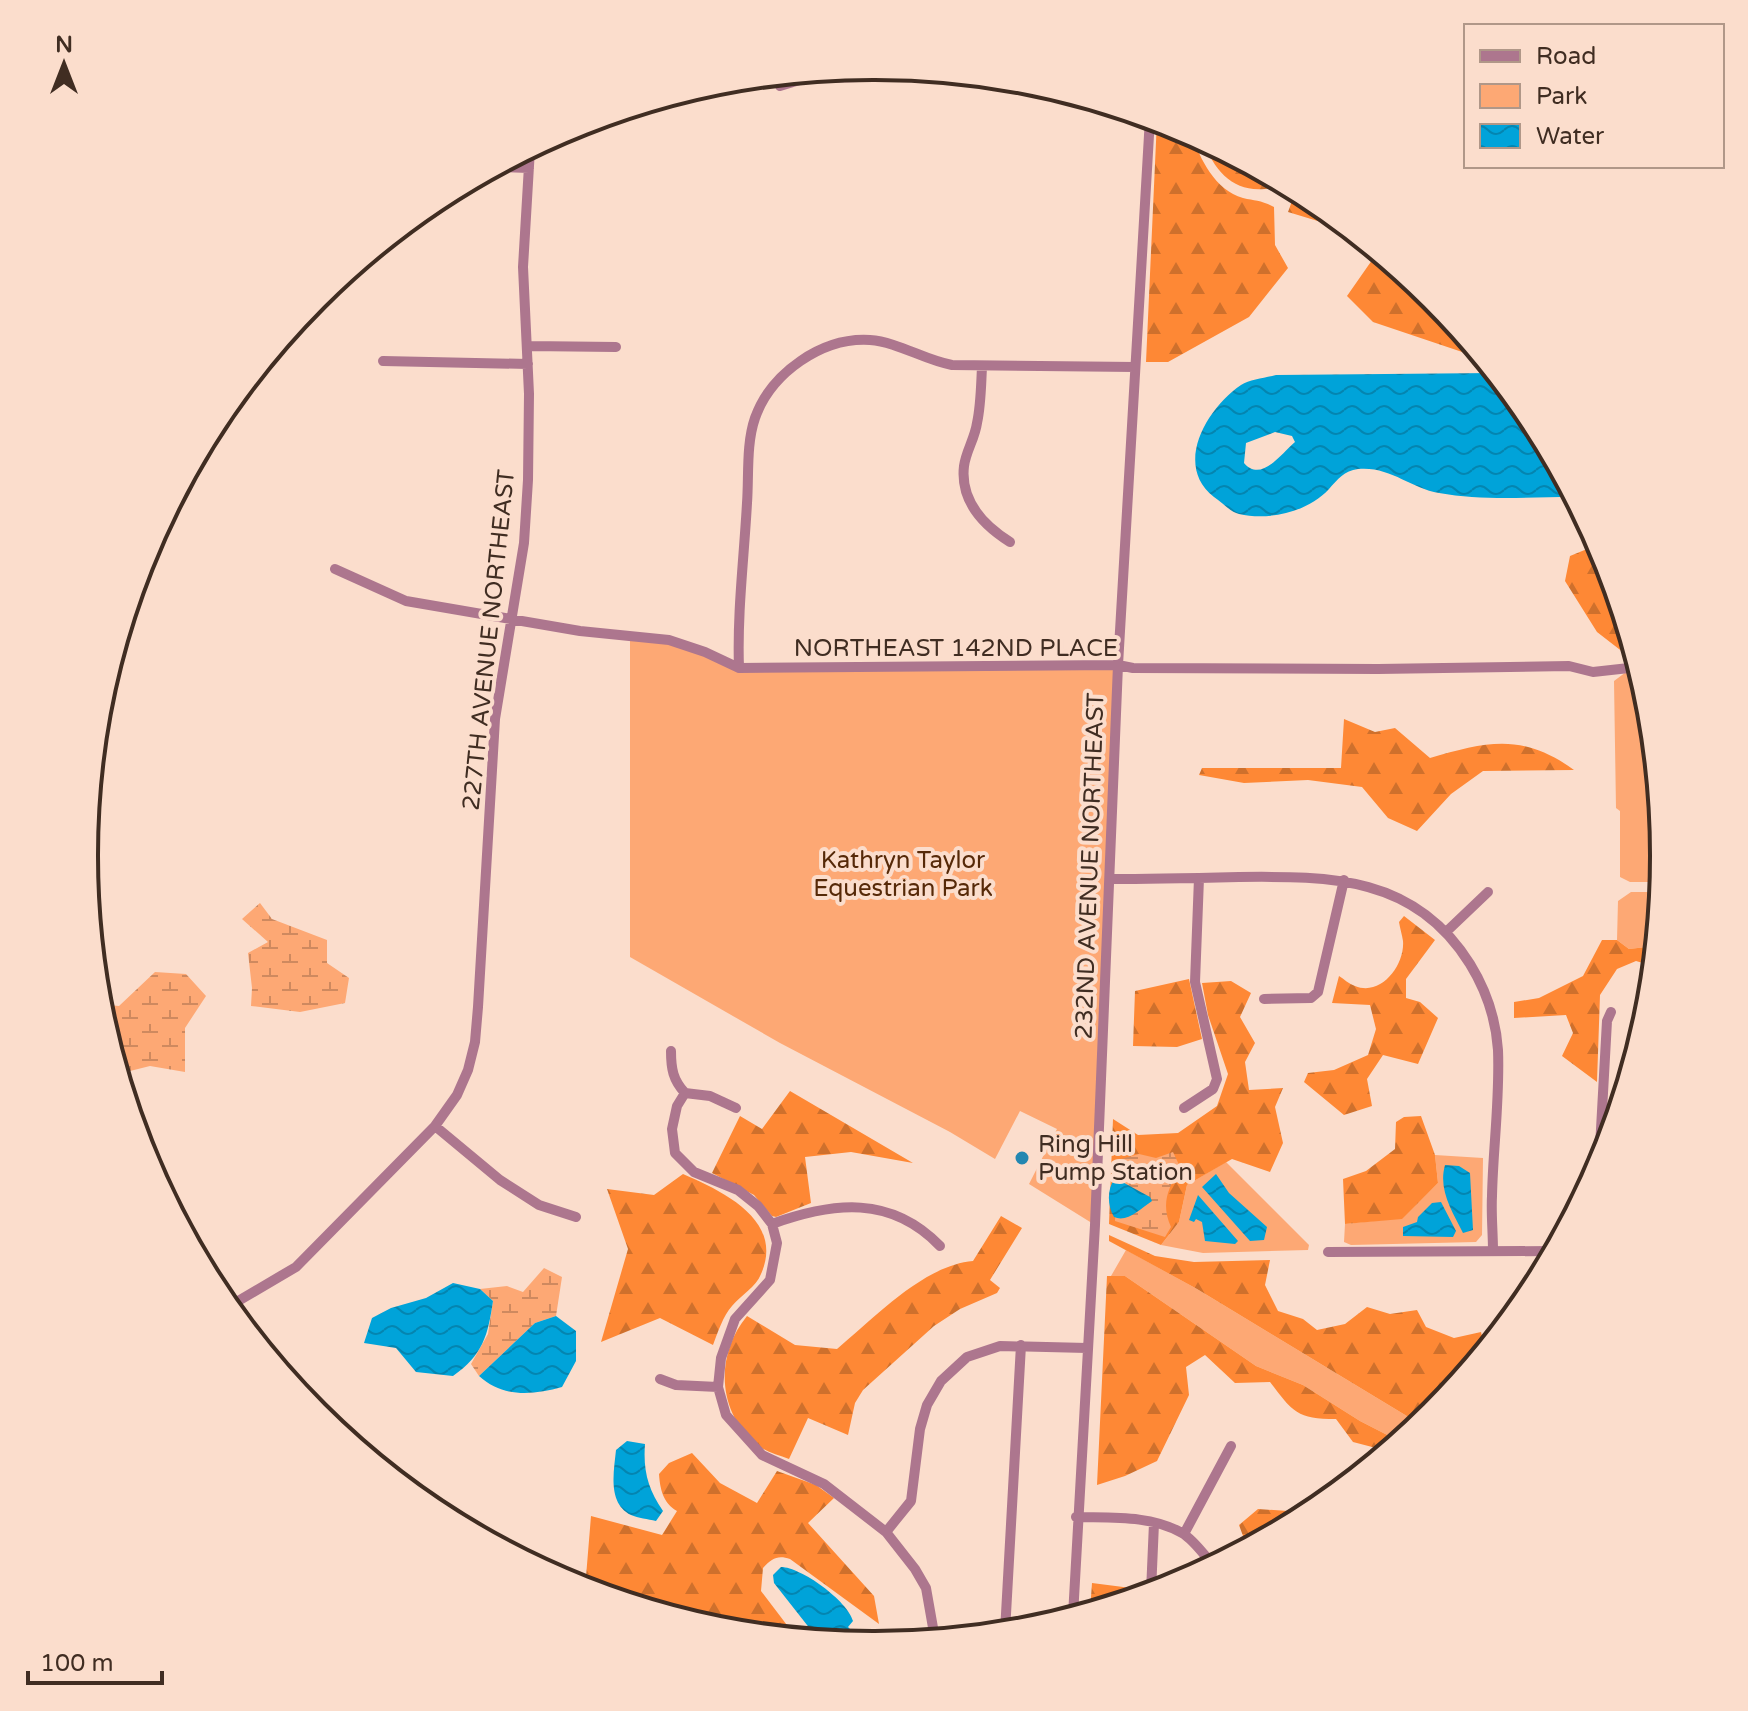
<svg xmlns="http://www.w3.org/2000/svg" width="1748" height="1711" font-family="'Varela Round',sans-serif">
<style>
.green{fill:#fda874}
.forest{fill:url(#forest-firs)}
.wetland{fill:url(#wetland-marsh)}
.water{fill:url(#water-waves);fill-rule:evenodd}
.lines{fill:none;stroke-linecap:round;stroke-linejoin:round}
.minor{stroke:#ad768e;stroke-width:10}
.poi-dot{fill:#2387b1;stroke:#fbddcc;stroke-width:3}
.labels{text-anchor:middle;dominant-baseline:central;stroke-width:8;stroke-linejoin:round;paint-order:stroke}
.street-label{font-size:24px;fill:#402d22;stroke:#fbddcc}
.park-label{font-size:24px;fill:#562908;stroke:#fbddcc}
.poi-label{font-size:24px;fill:#402d22;stroke:#fbddcc;text-anchor:start}
.rim{fill:none;stroke:#402d22;stroke-width:4}
</style>
<defs>
<pattern id="forest-firs" width="22" height="20" patternUnits="userSpaceOnUse" patternTransform="scale(2)"><rect width="22" height="20" fill="#fe8835"/><path d="M5 1l3.5 6h-7zM16 11l3.5 6h-7z" fill="#cf702c"/></pattern>
<pattern id="wetland-marsh" width="20" height="14" patternUnits="userSpaceOnUse" patternTransform="scale(2)"><rect width="20" height="14" fill="#fda874"/><path d="M1 5h8M5 5V1M11 12h8M15 12V8" fill="none" stroke="#ce895f"/></pattern>
<pattern id="water-waves" width="16" height="10" patternUnits="userSpaceOnUse" patternTransform="scale(2)"><rect width="16" height="10" fill="#00a3d9"/><path d="M0 5q4-4 8 0t8 0" fill="none" stroke="#0485b0"/></pattern>
</defs>
<rect width="100%" height="100%" fill="#fbddcc"/>
<path class="green" d="M630,636l39,4 70,28 379,-3 -23,560 -66,-41 28,-55 -37,-18 -25,48 -45,-27 -170,-89 -150,-86z
M1626,672h13l9,30 15,154 -2,26h-31l-10,-5v-66l-4,-3 -2,-127z
M1631,892h29l-5,54 -26,3 -12,-9 1,-39z
M1435,1155l48,3 -1,77 -6,7 -125,3 -7,-3 1,-18 57,-6 36,-35z
M1226,1162l83,83 -1,5 -105,3 -42,-8 18,-23 8,-37z
M1126,1250l71,39 223,135 -21,17 -39,-20 -57,-36 -47,-19 -131,-90h-14z"/>
<path class="forest" d="M1157,120l35,15c8,24 23,55 51,63 12,3 18,2 31,9l1,38 13,23 -39,49 -81,45h-22z
M1203,140l81,44c-41,16 -68,-6 -81,-44z
M1296,190l17,9 120,99 50,61 -110,-37 -26,-26 30,-43 -33,-14 -23,-17 -33,-10z
M1587,549h14l3,5 33,109 -40,-31 -32,-51 5,-25z
M1344,719l31,13 20,-4 35,30c58,-17 93,-25 144,12l-91,1 -32,23 -34,37 -29,-13 -26,-31 -54,-7 -64,3 -45,-8 3,-7h139z
M1404,916l31,24 -29,39v19l14,4 18,16 -20,46 -35,-9 -16,24 5,27 -28,9 -40,-33 4,-9 26,-3 34,-15 8,-26 -6,-24 -38,-2 7,-27c5,3 10,8 16,10 26,11 50,-21 48,-45 -1,-6 -3,-13 -4,-19z
M1602,940h15l12,9 26,-3 -2,20 -17,-5 -19,8 -17,26 -3,87 -35,-26 11,-23 -7,-18 -52,3v-16l25,-4 44,-22z
M1189,979l13,60 -25,8 -44,-1 2,-55z
M1231,981l20,12 -11,24 15,26 -10,19 4,28 34,-2 -8,19 8,36 -13,29 -38,-13 -45,26 -8,37 -18,23 -52,-21 4,-105 25,16 40,-2 39,-27 11,-32 -20,-59 -6,-32z
M790,1091l123,72 -62,-11 -46,5 6,46 -35,14 -4,-1 -18,-21 -42,-22 28,-57 22,13z
M1421,1116l14,39 3,28 -36,36 -57,5 -2,-45 23,-8 29,-22 1,-27 8,-5z
M683,1174c39,17 102,46 78,100 -5,13 -20,21 -29,32 -9,10 -14,26 -19,39l-53,-27 -59,24 27,-93 -21,-60 47,6z
M1001,1216l21,12 -32,52 10,8 -3,5 -37,16 -26,17 -71,64 -8,13 -7,32 -40,-17 -19,41c-11,-4 -24,-7 -33,-15 -39,-33 -41,-89 -9,-128l48,29 42,4c37,-31 87,-84 136,-88z
M1109,1235l46,21 39,6 76,-2 -5,25 13,26 25,8 14,11 28,-6 22,-17 23,7 27,-4 9,17 28,11 27,-6 4,17 -53,65 -12,10 -223,-135 -88,-48z
M1107,1276h18l131,90 47,19 57,36 39,20 -22,18 -1,-11 -23,-6 -17,-23c-39,0 -43,-7 -66,-37l-35,1 -30,-28 -19,12 3,28 -32,66 -32,15 -28,9z
M692,1453l28,30 37,20 20,-32 39,14 18,13 -26,25 66,73 5,28 -89,-65c-12,-4 -18,-1 -27,9l-2,23 35,46 -76,-7 -135,-41 6,-73 71,19 15,-24c-14,-8 -17,-22 -18,-37l10,-11z
M1320,1506l-8,6 -65,35 -8,-22 19,-16 45,3z
M1092,1583l39,5 9,8 -50,15z"/>
<path class="wetland" d="M260,903l12,16 55,21v23l22,15 -4,25 -45,9 -49,-6 1,-18 -4,-35 20,-11 -26,-23z
M155,972l31,2 20,22 -21,32v44l-35,-6 -24,6 -10,-33h-7l-10,-35 20,2z
M1173,1152l8,17c-14,19 -20,36 -10,58l-6,10 -50,-16 3,-61 21,-6 17,4z
M544,1268l18,9 -6,39 -21,7 -56,53 -8,-12 17,-30 5,-33 -13,-12 27,-3 16,6z"/>
<path class="water" d="M1494,373l37,44 42,80c-44,0 -91,4 -134,-4 -29,-5 -49,-27 -81,-24 -14,2 -20,10 -29,20 -21,23 -60,32 -90,25 -9,-2 -17,-12 -25,-17 -41,-32 -7,-89 27,-112 9,-6 24,-7 35,-10zM1275,432l17,4 3,6c-14,12 -34,41 -51,21l2,-20z
M1445,1165l14,1 11,7 3,57 -10,3c-11,-22 -25,-43 -18,-68z
M1216,1174l13,19 38,34 -3,13 -14,1 -48,-54z
M1115,1178l35,19 2,4c-12,8 -25,22 -38,16 -7,-12 -7,-28 1,-39z
M1198,1195l40,46 -3,3 -30,-3 -3,-19 -6,-3 -2,3 -5,-2z
M1441,1202l15,29 -3,6 -50,-1v-9l14,-5 1,-5 14,-14z
M453,1283l27,6 13,12c-5,34 -10,54 -40,75l-37,-4 -20,-24 -32,-5 8,-25 19,-10 35,-10z
M556,1316l20,15v30l-14,26c-29,8 -59,11 -83,-11l56,-53z
M627,1441l18,3c-2,27 3,45 18,67l-7,10c-8,-2 -18,-3 -25,-6 -24,-12 -17,-44 -15,-65z
M781,1567c20,0 67,34 72,54l-5,6 6,6 7,1 4,10 -47,-5 -44,-56 -1,-8z"/>
<g class="lines">
<path class="minor" d="M780,86l26,-8 159,-3
M496,167l33,1
M528,346l88,1
M383,361l145,3
M982,367c-1,18 -1,38 -5,56 -2,15 -11,28 -13,43 -4,34 19,59 46,76
M335,569l71,32 174,30 89,9 36,12 34,16 379,-3 15,3 245,1 191,-3 24,6 45,-5
M739,668c-2,-55 5,-110 8,-165 2,-27 -1,-59 8,-85 16,-45 67,-81 115,-78 28,2 54,20 82,25l183,2
M1111,879c42,0 85,-1 128,-2 92,-1 176,-1 231,87 16,26 26,56 28,86 2,49 -5,98 -6,146 -1,18 1,37 1,55
M1446,932l42,-40
M1264,999l47,-1 7,-6 26,-112
M671,1051c0,18 2,29 14,42l25,3 26,12
M685,1093l-8,13 -5,23 3,24 19,19 44,18 20,16 14,18 5,19 -7,37 -35,39 -14,39 -3,29 8,28 36,40 62,29 62,48 29,37 11,19 9,51
M1184,1108l29,-19 4,-10 -22,-97 4,-104
M435,1126l65,54 39,25 37,12
M1599,1165l8,-144 4,-9
M772,1224c61,-22 119,-29 168,22
M1328,1252l226,-1
M228,1307l68,-40 139,-141 22,-31 11,-25 7,-28 3,-35 17,-288 29,-176 4,-63 1,-86 -6,-127 7,-118
M660,1379l16,6 42,2
M1076,1517c35,1 75,-2 106,16 12,7 22,22 31,32
M886,1532l25,-31 9,-72 7,-24 14,-24 26,-24 33,-11 87,2
M1184,1534l47,-88
M1151,1592l3,-69
M1073,1616l22,-391 23,-560 32,-547
M1005,1632l16,-287"/>
</g>
<circle class="poi-dot" cx="1022" cy="1158" r="8"/>
<g class="labels">
<g class="street-label">
<text transform="translate(489 640) rotate(-84)">227TH AVENUE NORTHEAST</text>
<text x="956" y="648">NORTHEAST 142ND PLACE</text>
<text transform="translate(1090 866) rotate(-88)">232ND AVENUE NORTHEAST</text>
</g>
<g class="park-label">
<text x="903" y="860">Kathryn Taylor<tspan x="903" dy="28">Equestrian Park</tspan></text>
</g>
<g class="poi-label">
<text x="1038" y="1144">Ring Hill<tspan x="1038" dy="28">Pump Station</tspan></text>
</g>
</g>
<path d="M0 0H1748V1711H0ZM873 80H875A775 775 0 0 1 1650 855V856A775 775 0 0 1 875 1631H873A775 775 0 0 1 98 856V855A775 775 0 0 1 873 80Z" fill="#fbddcc" fill-rule="evenodd"/>
<path class="rim" d="M873 80H875A775 775 0 0 1 1650 855V856A775 775 0 0 1 875 1631H873A775 775 0 0 1 98 856V855A775 775 0 0 1 873 80Z"/>
<rect x="1464" y="24" width="260" height="144" fill="#fbddcc" stroke="#b09788" stroke-width="2"/>
<rect x="1480" y="50" width="40" height="12" fill="#ad768e" stroke="#b09788" stroke-width="2"/>
<text x="1536" y="64" font-size="24" fill="#402d22">Road</text>
<rect x="1480" y="84" width="40" height="24" fill="#fda874" stroke="#b09788" stroke-width="2"/>
<text x="1536" y="104" font-size="24" fill="#402d22">Park</text>
<rect x="1480" y="124" width="40" height="24" fill="url(#water-waves)" stroke="#b09788" stroke-width="2"/>
<text x="1536" y="144" font-size="24" fill="#402d22">Water</text>
<g transform="translate(64 64)" stroke="#fbddcc" stroke-width="6" paint-order="stroke">
<path d="M0-6L14 30L0 20L-14 30Z" fill="#402d22"/>
<text y="-12" font-size="22" font-weight="bold" text-anchor="middle" fill="#402d22">N</text>
</g>
<path d="M28 1671v12h134v-12" fill="none" stroke="#402d22" stroke-width="4"/>
<text x="40" y="1671" font-size="24" fill="#402d22" stroke="#fbddcc" stroke-width="6" paint-order="stroke">100 m</text>
</svg>
